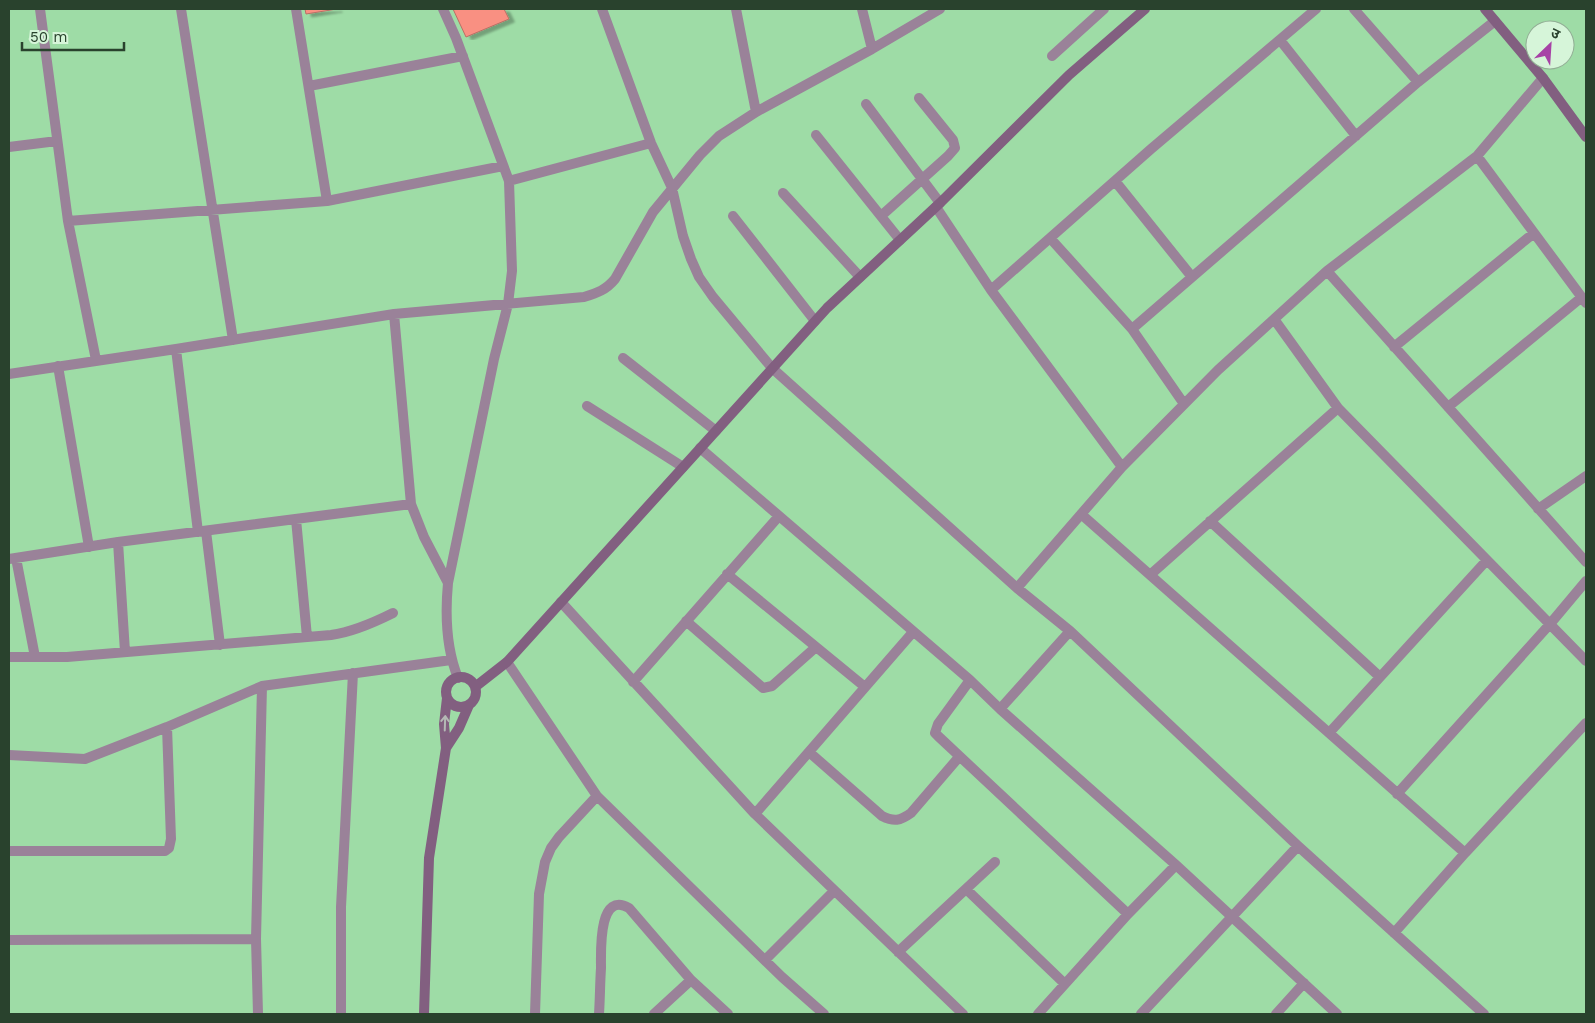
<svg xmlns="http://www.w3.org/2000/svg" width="1595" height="1023" font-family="'Work Sans','Noto Sans Devanagari',sans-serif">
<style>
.building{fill:#f99082;stroke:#ba6e65;filter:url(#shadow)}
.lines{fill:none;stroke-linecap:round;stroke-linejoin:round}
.street{stroke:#9a8299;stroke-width:10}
.secondary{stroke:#825f80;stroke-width:10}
.oneway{stroke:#b4b9b5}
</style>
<defs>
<filter id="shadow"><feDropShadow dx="5.5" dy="3" stdDeviation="1" flood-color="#0004"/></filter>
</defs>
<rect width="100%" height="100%" fill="#9edca6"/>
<path class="building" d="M305,9h32l-31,5z
M453,9h51l5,10 -43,18z"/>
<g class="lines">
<path class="street" d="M40,9l28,212 259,-20
M181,9l52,331
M296,9l31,192 176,-35
M443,9l13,29 53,143 3,90 -4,33 -14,55 -46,224c-3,32 -2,65 10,95
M602,9l49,134 21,45 11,48 8,23 8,18 14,20 59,71 245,220 53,43 228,215 186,168
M736,9l20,103
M862,9l10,40
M1354,9l64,73
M1280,40l76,96
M1052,56l52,-47
M309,86l154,-30
M866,104l74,99
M816,135l84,105
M9,147l48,-6
M1477,156l109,147
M509,181l142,-38
M1115,181l77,96
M783,193l77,84
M936,207l55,83 131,177
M733,216l82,105
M881,216l67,-60 7,-8 -2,-8 -34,-42
M68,221l28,139
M1050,238l82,91 52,75
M1327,271l259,291
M991,290l160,-141 165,-140
M394,314l17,190 13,33 24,46
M1274,319l64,89 248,253
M1132,329l286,-247 77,-61
M1394,347l140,-114
M176,349l22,183
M623,358l93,73
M58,366l31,181
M9,374l167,-25 218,-35 190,-17c13,-4 22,-7 31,-18l38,-67 47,-57 19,-19 37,-24 116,-63 68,-40
M587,406l96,61
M1448,407l134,-110
M700,448l270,232 30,29 176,156 161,149
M1538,509l48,-33
M1081,514l384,339
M296,519l11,118
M1210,521l170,156
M206,531l14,114
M118,542l7,110
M16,558l19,99
M9,559l109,-17 293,-38
M727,574l138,113
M1150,575l188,-167
M1017,588l105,-121 96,-97 109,-99 150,-115 66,-78
M561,602l194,212 208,200
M686,621l77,67 9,-2 44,-39
M9,657h58l264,-22c22,-3 42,-12 62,-22
M507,662l90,134 185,181 42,37
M970,680l-32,44 -3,9 3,3 190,178
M633,682l146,-166
M1000,709l70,-78
M1329,733l158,-173
M809,752l73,64c12,6 18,5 29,-3l48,-56
M9,755l76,4 82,-32 95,-41 189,-26
M1397,794l153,-170 36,-43
M755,814l158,-182
M9,851h156l4,-3 2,-9 -4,-112
M966,889l99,95
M1394,933l71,-80 121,-130
M9,940l247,-1
M898,952l97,-90
M765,960l69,-69
M258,1014l-2,-75 6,-253
M341,1014v-107l12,-234
M535,1014l4,-120 6,-32 6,-14 8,-11 38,-41
M599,1014c1,-15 1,-31 2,-46 0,-16 -3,-78 28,-60l62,72 37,34
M654,1014l37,-34
M1038,1014l90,-100 48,-49
M1141,1014l157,-168
M1276,1014l28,-31"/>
<path class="secondary" d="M1485,9l58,69 43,59
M446 692a15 15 0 1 1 30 0a15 15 0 1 1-30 0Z
M475,687l32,-25 320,-354 113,-105 129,-128 76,-66
M446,748l13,-20 10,-23
M424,1014l5,-156 17,-110 -2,-24 3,-26"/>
</g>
<defs><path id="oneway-shaft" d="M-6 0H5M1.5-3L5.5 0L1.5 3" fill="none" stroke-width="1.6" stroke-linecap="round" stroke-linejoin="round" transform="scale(1.25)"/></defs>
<use class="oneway" href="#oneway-shaft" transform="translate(445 723) rotate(-88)"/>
<rect width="1595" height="1023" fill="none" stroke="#29422d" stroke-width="20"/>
<g transform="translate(1550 45) rotate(25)"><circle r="24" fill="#d6f5d9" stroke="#91ad94"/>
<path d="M0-4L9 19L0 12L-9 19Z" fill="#a742a6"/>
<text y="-8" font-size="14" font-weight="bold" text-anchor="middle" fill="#29422d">उ</text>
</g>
<path d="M22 42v8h102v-8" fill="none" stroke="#29422d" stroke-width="2.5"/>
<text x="30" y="42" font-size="15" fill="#29422d" stroke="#d6f5d9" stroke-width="4" paint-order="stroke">50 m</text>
</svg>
